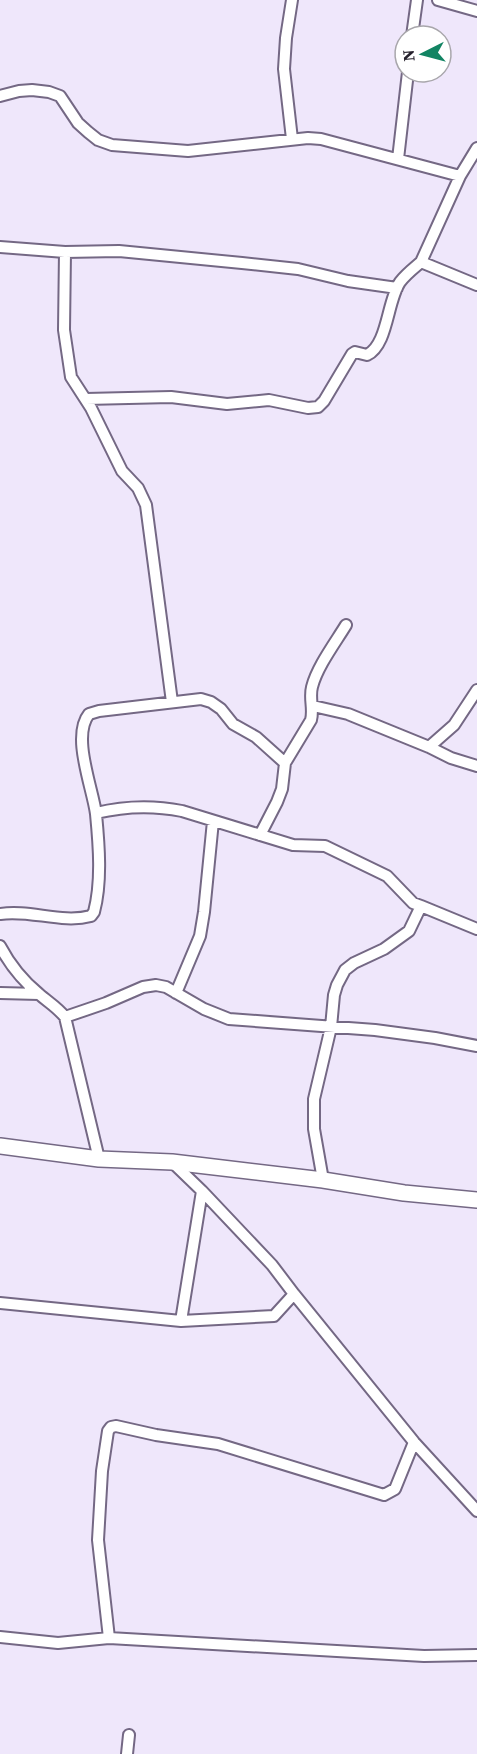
<svg xmlns="http://www.w3.org/2000/svg" width="477" height="1754" font-family="'Source Serif 4',serif">
<style>
.lines{fill:none;stroke-linecap:round;stroke-linejoin:round}
.street-casing{stroke:#746884;stroke-width:14}
.secondary-casing{stroke:#746884;stroke-width:18}
.street{stroke:#fff;stroke-width:10}
.secondary{stroke:#fff;stroke-width:15}
</style>
<rect width="100%" height="100%" fill="#efe7fb"/>
<g class="lines">
<defs>
<path id="street" d="M438,0l39,11
M412,36l5,-36
M0,96l19,-5 13,-1 17,2 11,4 18,27 10,9 10,8 14,5 76,6 120,-13 13,1 139,37
M292,139l-8,-70 2,-31 6,-38
M398,159l10,-87
M0,247l65,5 54,-1 123,12 56,6 50,12 49,7
M65,252l-1,78 7,47 20,31 31,63 16,17 8,17 26,197
M421,262l56,23
M86,399l85,-2 56,7 42,-4 39,8 10,-1 6,-6 28,-47 3,-2 12,3c21,-10 20,-54 33,-73 6,-8 14,-14 21,-20l39,-86 17,-28
M313,706l35,8 81,33 25,-22 23,-35
M429,747l22,11 26,8
M96,813c29,-7 56,-8 86,-2l111,34 32,1 62,30 26,27 8,3 -12,25 -25,18 -30,14 -9,7 -8,15 -3,10 -3,32 -17,72v30l9,51
M260,835l17,-33 5,-13 3,-26 26,-43c3,-11 -2,-22 1,-33 5,-20 23,-44 34,-62
M421,906l56,23
M0,914c30,-5 61,10 91,2l3,-4c8,-30 5,-67 2,-98 -3,-25 -25,-78 -7,-100l10,-3 102,-12 10,3 10,7 12,15 23,13 29,26
M0,946c10,19 22,34 39,48 9,8 18,13 26,23l34,142
M0,993l39,1
M176,993l24,-57 4,-24 9,-91
M65,1017l41,-14 37,-16 13,-2 10,2 38,22 25,10 146,11 60,8 42,8
M172,1162l30,29 -21,130
M294,1294l120,148 63,69
M0,1303l181,18 93,-5 20,-22 -22,-29 -70,-74
M0,1637l58,6 51,-5 315,18 53,-1
M109,1638l-11,-98 4,-69 6,-40 3,-4 5,-1 40,9 62,9 166,51 11,-6 19,-47
M127,1754l2,-19"/>
<path id="secondary" d="M0,1146l99,13 73,3 151,18 81,13 73,7"/>
</defs>
<use href="#street" class="street-casing"/>
<use href="#secondary" class="secondary-casing"/>
<use href="#street" class="street"/>
<use href="#secondary" class="secondary"/>
</g>
<g transform="translate(423 54) rotate(264)"><circle r="28" fill="#ffffff" stroke="#a8a6ab" stroke-width="1.5"/>
<path d="M0-4.5L10 22L0 15L-10 22Z" fill="#128463"/>
<text y="-9" font-size="16" font-weight="bold" text-anchor="middle" fill="#25202c">N</text>
</g>
</svg>
